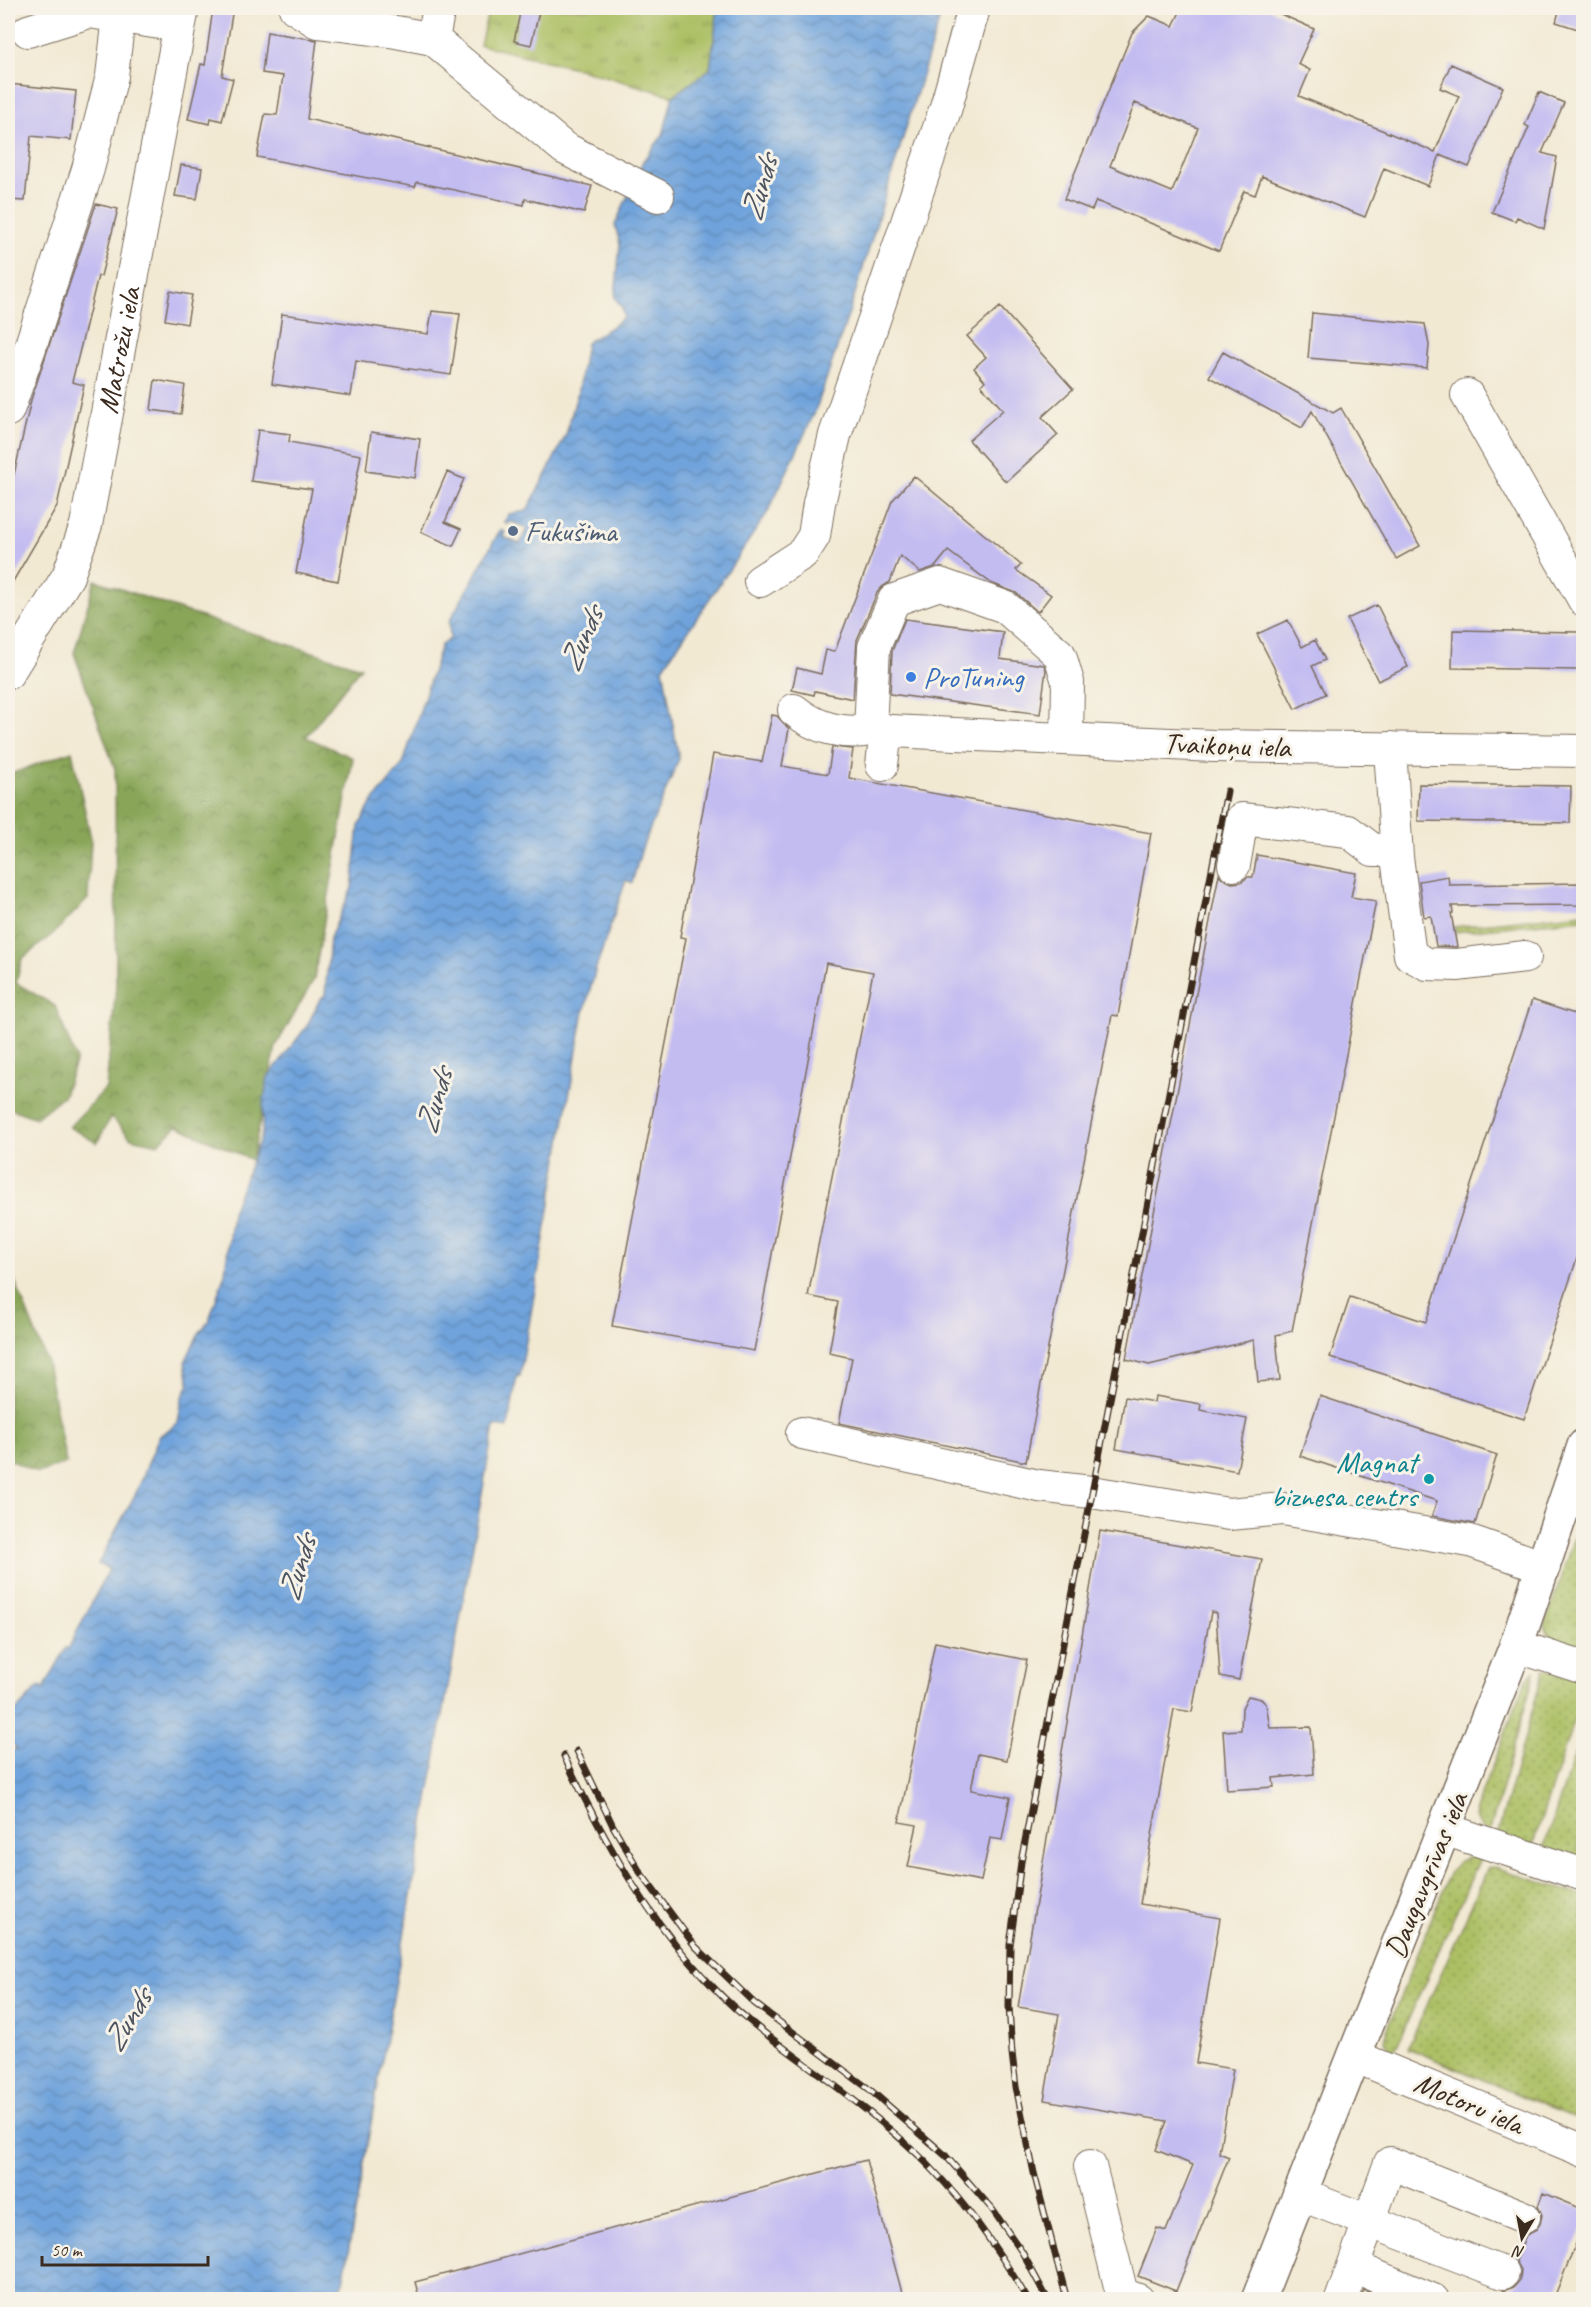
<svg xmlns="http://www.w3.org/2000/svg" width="1591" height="2307" font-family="Caveat,sans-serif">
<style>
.grass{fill:url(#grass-dots);stroke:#747440;stroke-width:1.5}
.forest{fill:url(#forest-crowns);stroke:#62683c;stroke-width:1.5}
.park{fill:url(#park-tufts);stroke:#747440;stroke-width:1.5}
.water{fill:url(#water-waves);stroke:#55667c;stroke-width:1.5}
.building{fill:#c3bcf1;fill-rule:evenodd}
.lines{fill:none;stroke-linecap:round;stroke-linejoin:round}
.minor-casing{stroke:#7b6d5d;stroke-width:34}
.major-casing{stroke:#7b6d5d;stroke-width:36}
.minor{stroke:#fff;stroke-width:32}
.major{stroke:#fff;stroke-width:33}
.rail-casing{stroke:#3b2a1e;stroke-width:7}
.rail{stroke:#f7f3e8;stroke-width:4.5;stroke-dasharray:14;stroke-linecap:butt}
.service-dot{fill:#5c6f8a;stroke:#f7f3e8;stroke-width:2}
.shop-dot{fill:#3f7fe0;stroke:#f7f3e8;stroke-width:2}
.culture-dot{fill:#0f9aa8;stroke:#f7f3e8;stroke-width:2}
.labels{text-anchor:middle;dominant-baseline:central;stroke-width:6;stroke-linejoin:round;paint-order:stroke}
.street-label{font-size:30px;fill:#3b2a1e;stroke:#f7f3e8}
.service-label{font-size:30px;fill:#4e5e75;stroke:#f7f3e8;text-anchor:start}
.shop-label{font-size:30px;fill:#366cbe;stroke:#f7f3e8;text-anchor:start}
.culture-label{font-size:30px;fill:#0d838f;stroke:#f7f3e8;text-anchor:end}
.water-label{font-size:32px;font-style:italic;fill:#4d5460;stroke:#f7f3e8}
</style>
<defs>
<pattern id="grass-dots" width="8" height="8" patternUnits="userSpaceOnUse" patternTransform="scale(1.5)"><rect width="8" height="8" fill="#acbf63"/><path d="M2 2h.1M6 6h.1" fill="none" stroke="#8d9b51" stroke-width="1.8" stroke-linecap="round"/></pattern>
<pattern id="forest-crowns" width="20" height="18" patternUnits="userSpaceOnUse" patternTransform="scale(1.5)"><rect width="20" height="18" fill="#89a659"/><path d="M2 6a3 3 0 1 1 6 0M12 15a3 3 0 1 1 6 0" fill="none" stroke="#718749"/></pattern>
<pattern id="park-tufts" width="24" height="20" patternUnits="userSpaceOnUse" patternTransform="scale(1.5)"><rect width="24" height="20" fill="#acbf63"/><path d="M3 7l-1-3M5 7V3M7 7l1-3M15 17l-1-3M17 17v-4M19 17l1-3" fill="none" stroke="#8d9b51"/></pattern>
<pattern id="water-waves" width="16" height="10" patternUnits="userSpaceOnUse" patternTransform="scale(1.5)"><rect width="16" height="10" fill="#6fa3db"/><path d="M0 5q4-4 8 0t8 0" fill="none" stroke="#5c85b1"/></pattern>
</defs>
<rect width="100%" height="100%" fill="#f7f3e8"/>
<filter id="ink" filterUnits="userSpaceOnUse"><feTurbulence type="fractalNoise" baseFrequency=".0167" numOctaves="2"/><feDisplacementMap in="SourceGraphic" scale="12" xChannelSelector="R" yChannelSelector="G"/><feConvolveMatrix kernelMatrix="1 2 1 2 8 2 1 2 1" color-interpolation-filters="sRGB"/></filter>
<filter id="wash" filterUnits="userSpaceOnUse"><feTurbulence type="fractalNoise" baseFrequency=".008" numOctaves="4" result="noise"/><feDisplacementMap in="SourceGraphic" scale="24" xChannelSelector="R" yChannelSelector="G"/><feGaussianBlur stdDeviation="1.35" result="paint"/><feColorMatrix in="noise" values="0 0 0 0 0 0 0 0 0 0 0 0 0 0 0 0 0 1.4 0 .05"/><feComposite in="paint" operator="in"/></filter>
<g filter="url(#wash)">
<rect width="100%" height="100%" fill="#f2e9d3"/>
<path class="grass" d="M1583,913v6l-128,13 -1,-5z
M1583,1509v145c-17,-5 -33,-9 -38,-28z
M1544,1669l39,9v15l-51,154 -35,-11z
M1535,1671l-46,163c-10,-8 -15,-14 -13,-27l51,-129z
M1583,1729l1,100 -7,19 6,2v13l-40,-13z
M1472,1856h9l-88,198 -8,-13 1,-8 64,-161 8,-10z
M1494,1867l89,29v226l-175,-74 80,-180z"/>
<path class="forest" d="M95,580l124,43 142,44 -55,70 47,21 -39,221 -38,67 -24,114 -75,-34 -19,18 -27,-6 -20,-21 -14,26 -28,-16 37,-39 10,-102 -1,-217 -41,-116z
M72,751l19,87 -3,61 -34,34 -32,26 -6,24 39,23 21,53 -12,36 -28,23 -28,-10v-333z
M8,1264l39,98 19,101 -28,10 -30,-14z"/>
<path class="park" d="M489,8h229l-8,61 -37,27 -93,-27 -100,-24z"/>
<path class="water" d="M718,8h225l-93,302 -35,102 -47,100 -105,156 16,91 -37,89 -10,35 -6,-3 -30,88 -13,48 -63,360h-3l-9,52 -14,-2 -154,873h-332v-544l8,-7 -8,-9v-20l32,-33 4,2 22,-40 2,1 41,-80 -11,-5 39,-73 22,-55 19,-13 4,-24 7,-16 -4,-21 13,-27 11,-15 16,-47 7,-61 30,-78 1,-29 5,-28 39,-51 13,-27 5,-4 5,-57 22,-50 7,-62 12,-22 32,-40 38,-119 9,-6 -1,-17 51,-92 5,2 -2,5 17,7 7,-16 -17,-7 -2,3 -4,-2 5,-8 18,-3 39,-76 12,-44 8,-48c11,-8 32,-18 38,-27l-2,-9 -7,-9 5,-54 -5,-19 28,-64 20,-26 10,-39 37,-27z"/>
<g id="blocks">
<path class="building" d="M213,8h20l-11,68 11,3 -11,42 -11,-3 -1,6 -22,-5 13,-55 4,1z
M521,8l18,4 -8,33 -17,-4z
M1182,8h85l47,21 -16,35 12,6 -11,26 136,56 24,-56 -19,-8 11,-24 52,23 -34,80 -29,-12 -12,31 -44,-18 -19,49 -103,-41 -7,19 -11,-4 -25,60 -123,-50 -4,9 -28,-11 68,-166 17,-17 24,10zM1135,103l63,25 -26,64 -62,-26z
M1560,8h24v23l-28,-9z
M267,32l50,8 -10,79 285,67 -8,27 -59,-14 -1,6 -107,-23 -2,5 -158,-30 8,-43 12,1 6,-39 -21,-3z
M8,84l68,7 -5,49 -40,-4 -6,65 -17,-1z
M1539,92l25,11 -22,50 15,4 -13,72 -27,-12 -2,4 -23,-9 37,-85 -4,-2z
M181,165l21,3 -5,31 -22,-3z
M96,204l22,5 -17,67h-3l-26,106 12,3 -27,121 -49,84v-103l5,-8 18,-79z
M170,291l22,4 -5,29 -22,-4z
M1000,307l73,82 -31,28 16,18 -52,47 -37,-42 34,-30 -22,-25 4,-4 -11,-13 12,-11 -19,-21z
M432,311l28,3 -9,61 -95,-14 -5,35 -79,-12 10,-70 146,20z
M1312,313l113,11 4,21 -2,23 -119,-10z
M1223,352l110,61 8,-5 79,138 -24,13 -84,-148 -10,17 -93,-51z
M155,380l30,5 -4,29 -30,-4z
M258,430l32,4 -1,8 72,13 -23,126 -42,-8 16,-84 -61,-8z
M371,432l49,7 -5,39 -49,-7z
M447,472l17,7 -19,43 16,7 -8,17 -32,-14z
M914,476l107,89 -5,5 35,25 -13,17 -22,-19 -25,-10 -43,-32 -13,16 -15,5 -20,-16 -10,26 -8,5 -5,6 -20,47 -4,59 -38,-8 -1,4 -22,-5 5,-22 24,6 5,-24 9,1 57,-150z
M1377,605l31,62 -30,14 -31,-62z
M905,619l98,13 -3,27 44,6 2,5 -6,44 -150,-20 2,-43z
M1288,620l14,27 13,-7 10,20 -13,6 14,28 -31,15 -38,-75z
M1453,630l127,2 -1,38 -127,-2z
M772,715l5,1 12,13 -7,37 46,8 4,-27 21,2 -4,29 302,55 -33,183 -6,-1 -86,447 -187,-39 13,-65 -23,-5 9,-51 -30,-6 65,-324 -47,-9 -72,388 -142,-25 74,-388 -6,-1 33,-183 49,8z
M1419,784l152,2 -1,37 -152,-2z
M1257,855l99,18 -5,24 25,4 -84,430 -16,4 4,45 -22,2 -4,-42 -105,25 -23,-6 93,-485 4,5 9,4 9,-1 7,-5h5z
M1448,876l1,9 135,-2v22l-132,1 1,7h-2l6,34 -21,-1 -5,-30 -7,1 -5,-36z
M1532,1000l52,17v220l-60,182 -194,-62 20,-60 76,25z
M1155,1396l46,8 -1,6 47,9 -10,52 -121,-22 9,-52 29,5z
M1320,1396l177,59 -22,69 -43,-8 5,-15 -137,-45z
M1100,1531l162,28 -23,121 -19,-4 -4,-63 -5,-1 -19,100 -18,-3 -34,195 80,14 -24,145 37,6 -14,84 10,4 -53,134 -38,-15 19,-48 9,3 27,-66 -37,-15 11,-29 -123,-21 15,-86 -41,-7z
M935,1642l92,18 -20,100 -29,-6 -7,36 39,7 -8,43 -12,-2 -9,43 -73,-14 9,-42 -18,-3z
M1248,1696l13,3 5,5 4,24 41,-1 3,47 -41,4 1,9 -47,3 -4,-59 18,-1 1,-22z
M866,2160l38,140h-484l-5,-18z
M1543,2193l41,17v14l-31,76h-53l3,-9 11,-4 6,-7 1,-10 -5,-9 10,-26 9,-4 5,-7 2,-9 -4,-9z
M1364,2290l21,10h-25z"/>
</g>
</g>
<g filter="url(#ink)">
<use href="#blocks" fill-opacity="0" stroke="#7b6d5d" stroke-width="1.5"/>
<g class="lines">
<defs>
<g id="minor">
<path d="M295,8l22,14 79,10 37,7 6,-31"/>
<path d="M28,31l61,-19 90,14"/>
<path d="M433,39l131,109 94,48"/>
<path d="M1467,395l117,205"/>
<path d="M8,410l24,-68 56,-173 24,-93 7,-59"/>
<path d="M760,581l43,-28 11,-17 5,-33 16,-68 111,-328 28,-99"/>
<path id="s1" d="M8,673l60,-97 18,-51 97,-517"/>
<path d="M794,710c22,18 49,25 76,20l344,16 370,5"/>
<path d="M870,730l4,-83 20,-47 46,-16 65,23 55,48 8,27 -1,57"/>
<path d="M1390,748l7,109 13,98 17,9 30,1 68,-8"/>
<path d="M882,765l4,-35"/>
<path d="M1234,865l8,-46 106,12 25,19h23"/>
<path d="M802,1433l237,53 52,6 138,22 54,-5 187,32 74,26"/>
<path d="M1516,1646l68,22"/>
<path d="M1444,1829l140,46"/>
<path d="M1354,2056l230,95"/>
<path d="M1090,2166l32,128 16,6"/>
<path d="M1299,2194l204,79"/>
<path d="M1354,2267l79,33"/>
<path d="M1341,2300l49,-137 134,54"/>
</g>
<path id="major" d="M1258,2300l258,-654 68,-200"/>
</defs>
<use href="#minor" class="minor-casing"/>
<use href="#major" class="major-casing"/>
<use href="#minor" class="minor"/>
<use href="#major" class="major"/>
<defs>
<path id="rail" d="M577,1751l36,75 27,46 55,74 59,57 115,86 76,66 47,54 30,43 26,48
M564,1756c40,85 83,163 150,232 41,43 95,76 142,114 27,21 54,43 78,69 36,38 67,83 94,129
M1067,2300l-33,-127 -18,-86 -4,-34 -3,-47 1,-61 11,-83 206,-1071"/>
</defs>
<use href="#rail" class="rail-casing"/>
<use href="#rail" class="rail"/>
</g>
</g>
<circle class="service-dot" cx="513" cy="531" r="6"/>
<circle class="shop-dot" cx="911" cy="677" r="6"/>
<circle class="culture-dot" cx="1429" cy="1479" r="6"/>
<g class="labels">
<g class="street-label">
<text stroke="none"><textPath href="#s1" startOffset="346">Matrožu iela</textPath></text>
<text transform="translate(1227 745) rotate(2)">Tvaikoņu iela</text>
<text transform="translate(1426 1875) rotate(-68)">Daugavgrīvas iela</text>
<text transform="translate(1469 2103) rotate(23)">Motoru iela</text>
</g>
<g class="service-label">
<text x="525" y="531">Fukušima</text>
</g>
<g class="shop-label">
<text x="923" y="677">ProTuning</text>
</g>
<g class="culture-label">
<text x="1417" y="1462">Magnat<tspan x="1417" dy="34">biznesa centrs</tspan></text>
</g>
<g class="water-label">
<text transform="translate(759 188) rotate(-74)">Zunds</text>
<text transform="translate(581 639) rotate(-66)">Zunds</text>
<text transform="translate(434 1101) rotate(-74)">Zunds</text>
<text transform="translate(297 1568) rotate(-73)">Zunds</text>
<text transform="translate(127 2020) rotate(-59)">Zunds</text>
</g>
</g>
<rect width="1591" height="2307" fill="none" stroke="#f7f3e8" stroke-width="30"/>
<g transform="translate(1522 2238) rotate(190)" stroke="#f7f3e8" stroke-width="4.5" paint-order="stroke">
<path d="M0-4.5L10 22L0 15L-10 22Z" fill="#3b2a1e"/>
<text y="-9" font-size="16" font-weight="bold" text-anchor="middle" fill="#3b2a1e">N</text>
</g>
<path d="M42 2256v9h166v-9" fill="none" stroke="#3b2a1e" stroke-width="3"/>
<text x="51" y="2256" font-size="18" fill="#3b2a1e" stroke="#f7f3e8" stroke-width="4.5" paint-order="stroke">50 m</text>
</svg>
